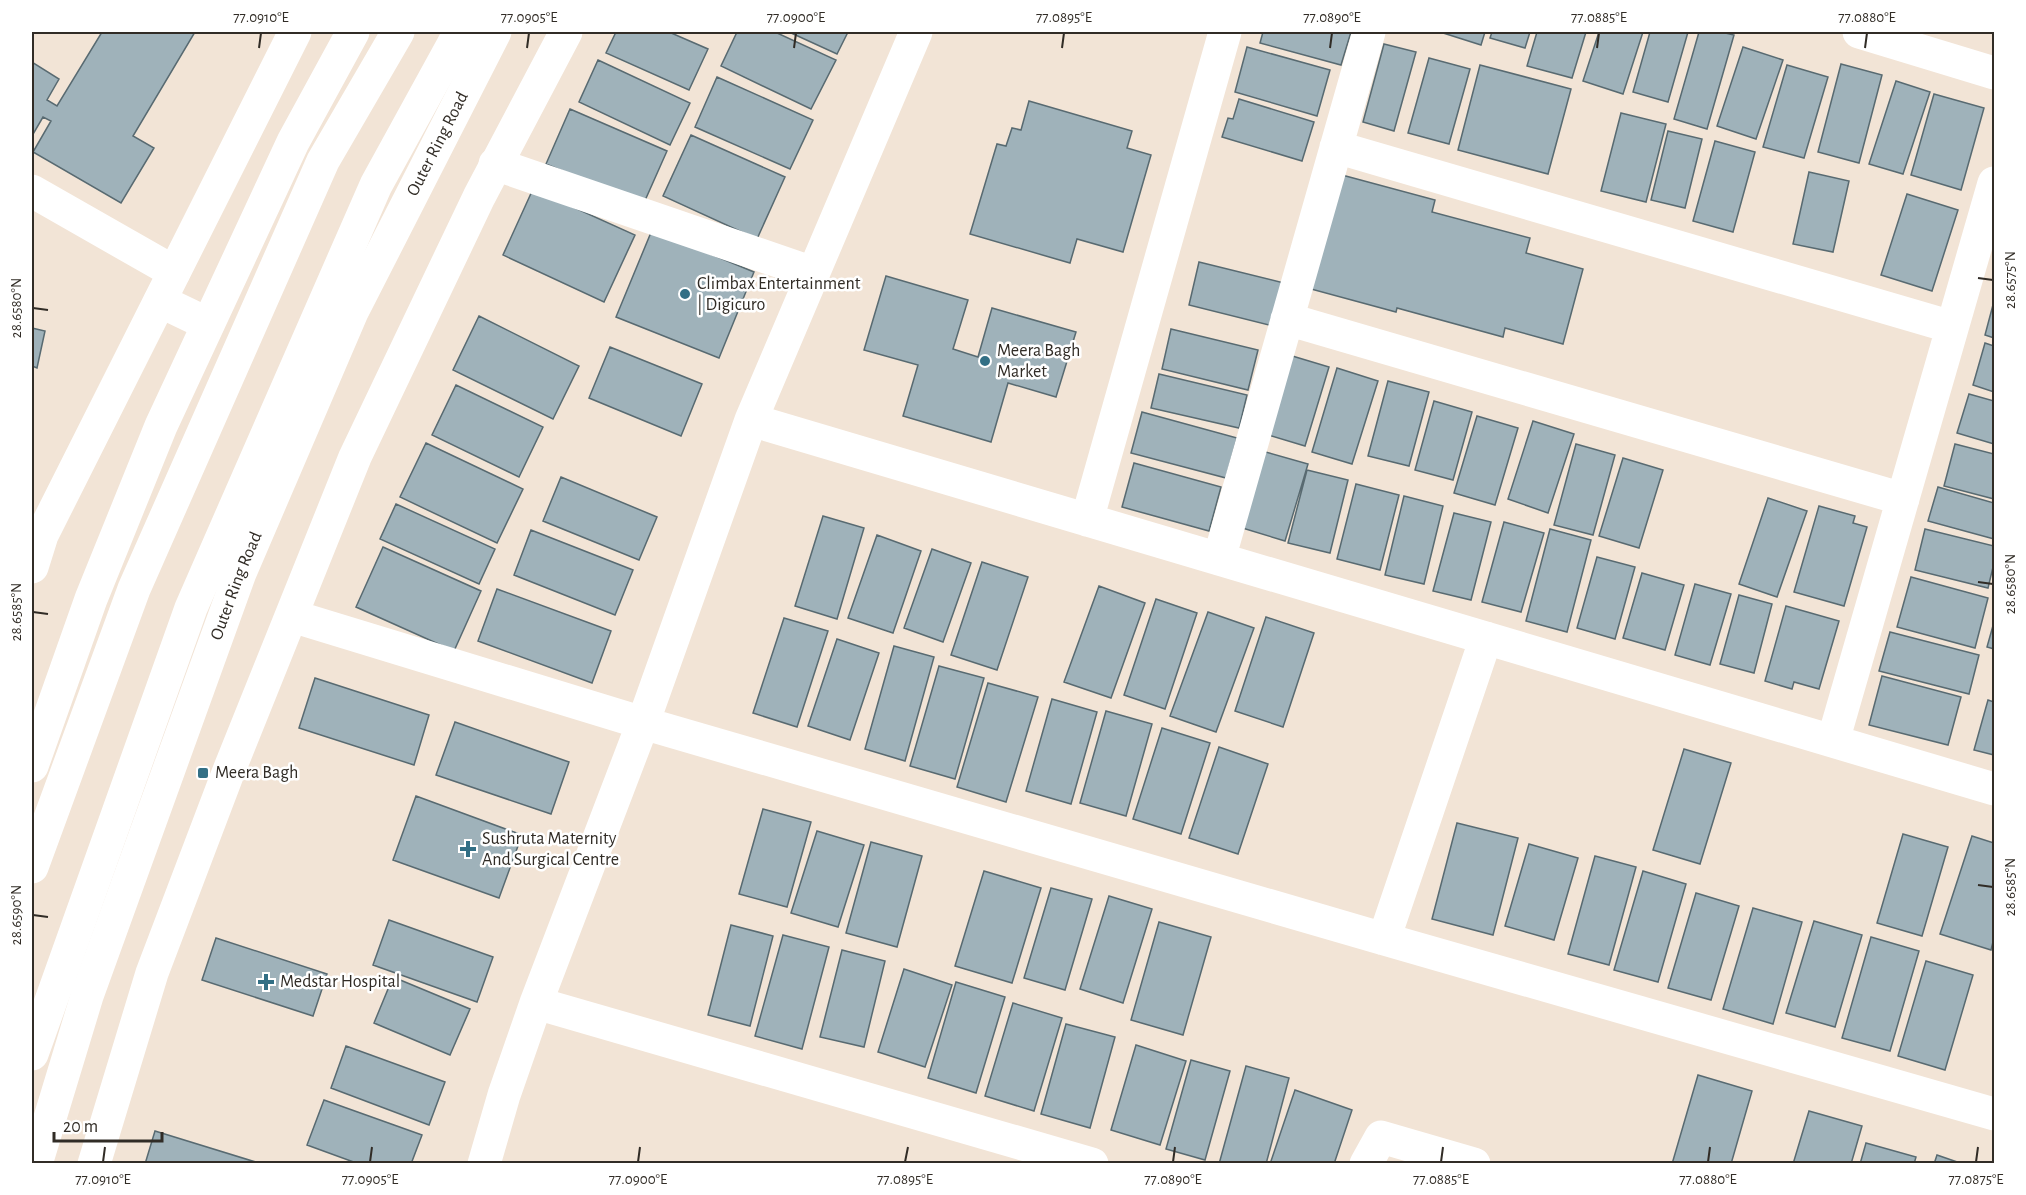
<svg xmlns="http://www.w3.org/2000/svg" width="2026" height="1195" font-family="'Alegreya Sans',sans-serif">
<style>
.building{fill:#9fb2ba;stroke:#586a71;stroke-width:1.5}
.lines{fill:none;stroke-linecap:round;stroke-linejoin:round}
.street{stroke:#fff;stroke-width:33}
.secondary{stroke:#fff;stroke-width:33}
.primary{stroke:#fff;stroke-width:33}
.ticks{fill:none;stroke:#312c26;stroke-width:2}
.poi-dot{fill:#326f85;stroke:#fff;stroke-width:2}
.labels{text-anchor:middle;dominant-baseline:central;stroke-width:5;stroke-linejoin:round;paint-order:stroke}
.street-label{font-size:18px;fill:#312c26;stroke:#fff}
.poi-label{font-size:18px;fill:#312c26;stroke:#fff;text-anchor:start}
.neatline{fill:none;stroke:#312c26;stroke-width:2}
.ticks-label{font-size:15px;text-anchor:middle;fill:#312c26}
</style>
<rect width="100%" height="100%" fill="#f2e4d6"/>
<path class="building" d="M102,32h93l-62,104 21,12 -33,55 -88,-51 18,-31 -8,-4 -11,19v-74l27,17 -12,21 10,6z
M616,32h53l39,17 -19,41 -83,-37z
M737,32h38l61,28 -25,49 -90,-43z
M789,32h59l-11,22z
M1263,32h88l-10,33 -81,-22z
M1440,32h45l-4,13z
M1492,32h38l-5,16 -35,-10z
M1537,32h49l-14,46 -45,-12z
M1599,32h44l-20,62 -40,-13z
M1650,32h38l-20,70 -35,-10z
M1699,32h22l13,3 -27,94 -33,-10z
M1384,44l32,8 -22,79 -31,-9z
M1247,47l83,23 -13,46 -82,-24z
M1743,47l40,13 -27,79 -39,-13z
M1429,58l41,11 -21,75 -41,-11z
M598,60l92,43 -20,42 -91,-43z
M1841,64l41,11 -23,88 -41,-11z
M1480,65l91,24 -23,85 -90,-24z
M1787,65l41,12 -24,81 -41,-11z
M717,77l96,43 -23,49 -95,-42z
M1896,81l34,11 -27,82 -34,-10z
M1934,94l50,14 -23,82 -50,-15z
M1239,99l75,23 -12,39 -80,-24 6,-19 5,1z
M1029,101l103,30 -5,17 24,7 -28,97 -46,-13 -7,24 -100,-29 27,-90 9,2 6,-18 9,2z
M570,109l97,42 -24,54 -97,-41z
M1621,113l45,11 -20,78 -45,-11z
M1668,131l34,8 -17,69 -34,-8z
M691,135l94,42 -28,62 -94,-43z
M1715,141l40,11 -22,80 -40,-11z
M1809,172l40,9 -16,71 -40,-8z
M1342,175l93,25 -3,12 98,26 -4,15 57,16 -20,75 -58,-16 -2,9 -106,-29 -1,4 -85,-23z
M533,189l102,46 -31,67 -101,-47z
M1907,194l51,16 -26,81 -51,-16z
M652,230l102,42 -35,86 -103,-41z
M1199,262l89,22 -11,43 -88,-22z
M886,276l82,24 -15,49 25,8 14,-49 84,24 -20,65 -48,-14 -17,59 -88,-26 15,-51 -54,-15z
M1994,301v37l-9,-3z
M479,316l100,50 -26,53 -100,-49z
M32,328l13,3 -8,37 -5,-2z
M1171,329l87,21 -10,40 -86,-21z
M1985,343l9,3v46l-21,-7z
M610,347l92,37 -21,52 -92,-38z
M1289,355l40,12 -24,79 -40,-12z
M1337,368l41,13 -26,83 -40,-12z
M1159,374l88,21 -8,33 -88,-20z
M1388,381l41,11 -20,74 -41,-10z
M456,385l87,42 -24,50 -87,-42z
M1969,394l25,7v43l-37,-11z
M1434,401l38,11 -19,68 -38,-10z
M1142,412l95,26 -11,40 -95,-25z
M1477,416l41,12 -23,77 -41,-12z
M1533,421l41,13 -26,79 -40,-14z
M426,443l97,46 -26,54 -97,-46z
M1576,444l39,11 -22,80 -39,-10z
M1955,444l39,10v45l-50,-13z
M1262,451l46,13 -23,77 -46,-14z
M1623,458l40,12 -24,78 -40,-12z
M1134,463l87,24 -12,44 -87,-24z
M1307,470l41,10 -18,73 -42,-10z
M561,477l96,40 -18,43 -96,-39z
M1356,484l43,11 -19,75 -43,-11z
M1938,487l56,16v36l-66,-18z
M1404,496l39,10 -19,78 -39,-9z
M1768,498l39,13 -30,86 -38,-13z
M396,504l99,45 -16,35 -99,-45z
M1819,506l36,10 -2,7 14,4 -23,79 -50,-14z
M1454,513l37,9 -20,78 -38,-9z
M823,516l41,12 -27,91 -42,-13z
M1504,522l40,11 -23,79 -39,-10z
M1550,529l41,11 -24,92 -41,-11z
M1925,529l69,17v17l-6,25 -73,-18z
M531,530l102,40 -18,45 -101,-40z
M877,535l44,16 -28,82 -45,-15z
M383,547l98,44 -27,60 -98,-44z
M932,549l39,14 -28,79 -39,-14z
M1597,557l38,10 -20,72 -38,-11z
M982,562l46,15 -31,93 -46,-15z
M1642,573l42,12 -19,65 -42,-12z
M1911,577l77,21 -13,50 -78,-21z
M1695,584l36,10 -21,71 -35,-10z
M1099,586l46,17 -34,95 -47,-16z
M497,589l114,42 -19,52 -114,-42z
M1739,595l33,9 -18,69 -34,-9z
M1156,599l41,14 -32,96 -41,-14z
M1786,606l53,15 -20,68 -25,-7 -2,7 -27,-8z
M1208,612l46,16 -38,104 -46,-16z
M1266,617l48,16 -31,94 -48,-16z
M784,618l44,13 -31,96 -44,-14z
M1994,622v27l-7,-2z
M1890,632l89,23 -10,39 -90,-23z
M837,639l42,14 -29,87 -42,-14z
M894,646l40,11 -29,104 -40,-12z
M939,666l45,12 -29,101 -45,-13z
M1882,676l79,21 -13,48 -79,-20z
M315,678l114,37 -15,50 -115,-37z
M988,683l50,14 -32,105 -49,-15z
M1052,699l45,13 -26,92 -45,-13z
M1988,700l6,2v53l-20,-5z
M1106,711l46,13 -26,92 -46,-13z
M455,722l114,40 -18,52 -115,-39z
M1162,728l48,15 -29,91 -48,-15z
M1219,747l49,17 -30,90 -49,-16z
M1684,749l47,14 -31,101 -47,-14z
M416,796l106,39 -23,63 -106,-38z
M763,809l48,13 -24,85 -48,-13z
M1457,823l61,15 -25,97 -61,-16z
M817,831l47,14 -26,82 -47,-14z
M1903,834l45,13 -26,89 -45,-13z
M1972,836l22,7v95l-3,12 -51,-16z
M871,842l51,14 -25,91 -51,-14z
M1529,844l49,14 -24,82 -49,-14z
M1595,856l41,11 -27,98 -41,-11z
M984,871l57,17 -29,95 -57,-17z
M1643,871l43,13 -28,98 -44,-12z
M1051,888l41,11 -27,91 -41,-12z
M1696,893l43,13 -28,94 -43,-12z
M1109,896l43,13 -29,94 -43,-14z
M1753,908l49,14 -29,102 -50,-15z
M389,920l104,37 -16,45 -104,-37z
M1814,921l48,14 -27,92 -49,-14z
M1159,922l52,15 -28,98 -52,-15z
M731,925l42,11 -23,90 -42,-11z
M783,935l46,12 -27,102 -47,-13z
M1871,937l48,14 -29,100 -48,-13z
M216,938l111,36 -14,42 -111,-36z
M842,950l43,11 -21,86 -44,-10z
M1926,961l47,14 -28,95 -47,-14z
M904,969l48,16 -27,82 -47,-15z
M393,977l77,32 -20,46 -76,-32z
M956,982l49,15 -29,96 -48,-15z
M1013,1003l49,15 -28,93 -49,-15z
M1066,1024l49,13 -25,91 -49,-14z
M1136,1045l50,16 -26,84 -49,-15z
M346,1046l99,36 -16,43 -98,-37z
M1191,1060l39,11 -25,89 -39,-11z
M1246,1066l43,12 -23,86h-47z
M1698,1075l54,16 -21,73h-59z
M1295,1090l57,20 -18,54h-64z
M324,1100l98,35 -11,29h-52l-52,-19z
M1809,1111l53,15 -11,38h-58z
M155,1131l107,33h-117z
M1866,1143l50,14 -2,7h-54z
M1937,1155l26,9h-29z"/>
<g class="lines">
<path class="street" d="M1859,32l135,41
M1336,147l616,180
M495,164l318,109
M32,191l142,81
M1287,319l616,180
M751,420l1243,369
M1087,520l138,-488
M1219,559l150,-527
M292,616l351,107 741,216
M1486,638l-102,301 610,175
M1833,741l161,-558
M536,1003l556,161
M484,1164l20,-69 32,-92 107,-280 108,-303 165,-388
M1366,1164l15,-27 93,27"/>
<g class="secondary">
<path d="M160,301l48,23"/>
<path d="M32,567l10,-32 253,-503"/>
<path d="M32,766l59,-167 70,-173 132,-284 60,-110"/>
<path id="s1" d="M36,1164l51,-168 153,-423 112,-261 143,-280"/>
<path d="M94,1164l58,-191 76,-200 127,-316 124,-260 87,-165"/>
</g>
<path class="primary" d="M32,867l102,-278 189,-428 75,-129
M32,1054l159,-446 185,-423 84,-153"/>
</g>
<path class="ticks" d="M259,48l2,-15M527,48l2,-15M794,48l2,-15M1062,48l2,-15M1330,48l2,-15M1597,48l2,-15M1865,48l2,-15M1978,278l15,2M33,308l15,2M1978,582l15,2M33,612l15,2M1978,885l15,2M33,915l15,2M103,1162l2,-15M370,1162l2,-15M638,1162l2,-15M905,1162l3,-15M1173,1162l2,-15M1441,1162l2,-15M1708,1162l2,-15M1976,1162l2,-15"/>
<g class="poi-dot">
<circle cx="685" cy="294" r="6"/>
<circle cx="985" cy="361" r="6"/>
<rect x="197" y="767" width="12" height="12" rx="3"/>
<path d="M465 840h6v6h6v6h-6v6h-6v-6h-6v-6h6z"/>
<path d="M263 973h6v6h6v6h-6v6h-6v-6h-6v-6h6z"/>
</g>
<g class="labels">
<g class="street-label">
<text stroke="none"><textPath href="#s1" startOffset="1098">Outer Ring Road</textPath></text>
<text stroke="none"><textPath href="#s1" startOffset="612">Outer Ring Road</textPath></text>
</g>
<g class="poi-label">
<text x="697" y="284">Climbax Entertainment<tspan x="697" dy="21">| Digicuro</tspan></text>
<text x="997" y="351">Meera Bagh<tspan x="997" dy="21">Market</tspan></text>
<text x="215" y="773">Meera Bagh</text>
<text x="482" y="839">Sushruta Maternity<tspan x="482" dy="21">And Surgical Centre</tspan></text>
<text x="280" y="982">Medstar Hospital</text>
</g>
</g>
<rect width="2026" height="1195" fill="none" stroke="#ffffff" stroke-width="66"/>
<path d="M54 1132v9h108v-9" fill="none" stroke="#312c26" stroke-width="3"/>
<text x="63" y="1132" font-size="18" fill="#312c26" stroke="#ffffff" stroke-width="4.5" paint-order="stroke">20 m</text>
<rect x="33" y="33" width="1960" height="1129" class="neatline"/>
<g class="ticks-label">
<text x="261" y="22">77.0910°E</text>
<text x="529" y="22">77.0905°E</text>
<text x="796" y="22">77.0900°E</text>
<text x="1064" y="22">77.0895°E</text>
<text x="1332" y="22">77.0890°E</text>
<text x="1599" y="22">77.0885°E</text>
<text x="1867" y="22">77.0880°E</text>
<text transform="translate(2010 280) rotate(-90)" y="5">28.6575°N</text>
<text transform="translate(16 308) rotate(-90)" y="5">28.6580°N</text>
<text transform="translate(2010 584) rotate(-90)" y="5">28.6580°N</text>
<text transform="translate(16 612) rotate(-90)" y="5">28.6585°N</text>
<text transform="translate(2010 887) rotate(-90)" y="5">28.6585°N</text>
<text transform="translate(16 915) rotate(-90)" y="5">28.6590°N</text>
<text x="103" y="1184">77.0910°E</text>
<text x="370" y="1184">77.0905°E</text>
<text x="638" y="1184">77.0900°E</text>
<text x="905" y="1184">77.0895°E</text>
<text x="1173" y="1184">77.0890°E</text>
<text x="1441" y="1184">77.0885°E</text>
<text x="1708" y="1184">77.0880°E</text>
<text x="1976" y="1184">77.0875°E</text>
</g>
</svg>
